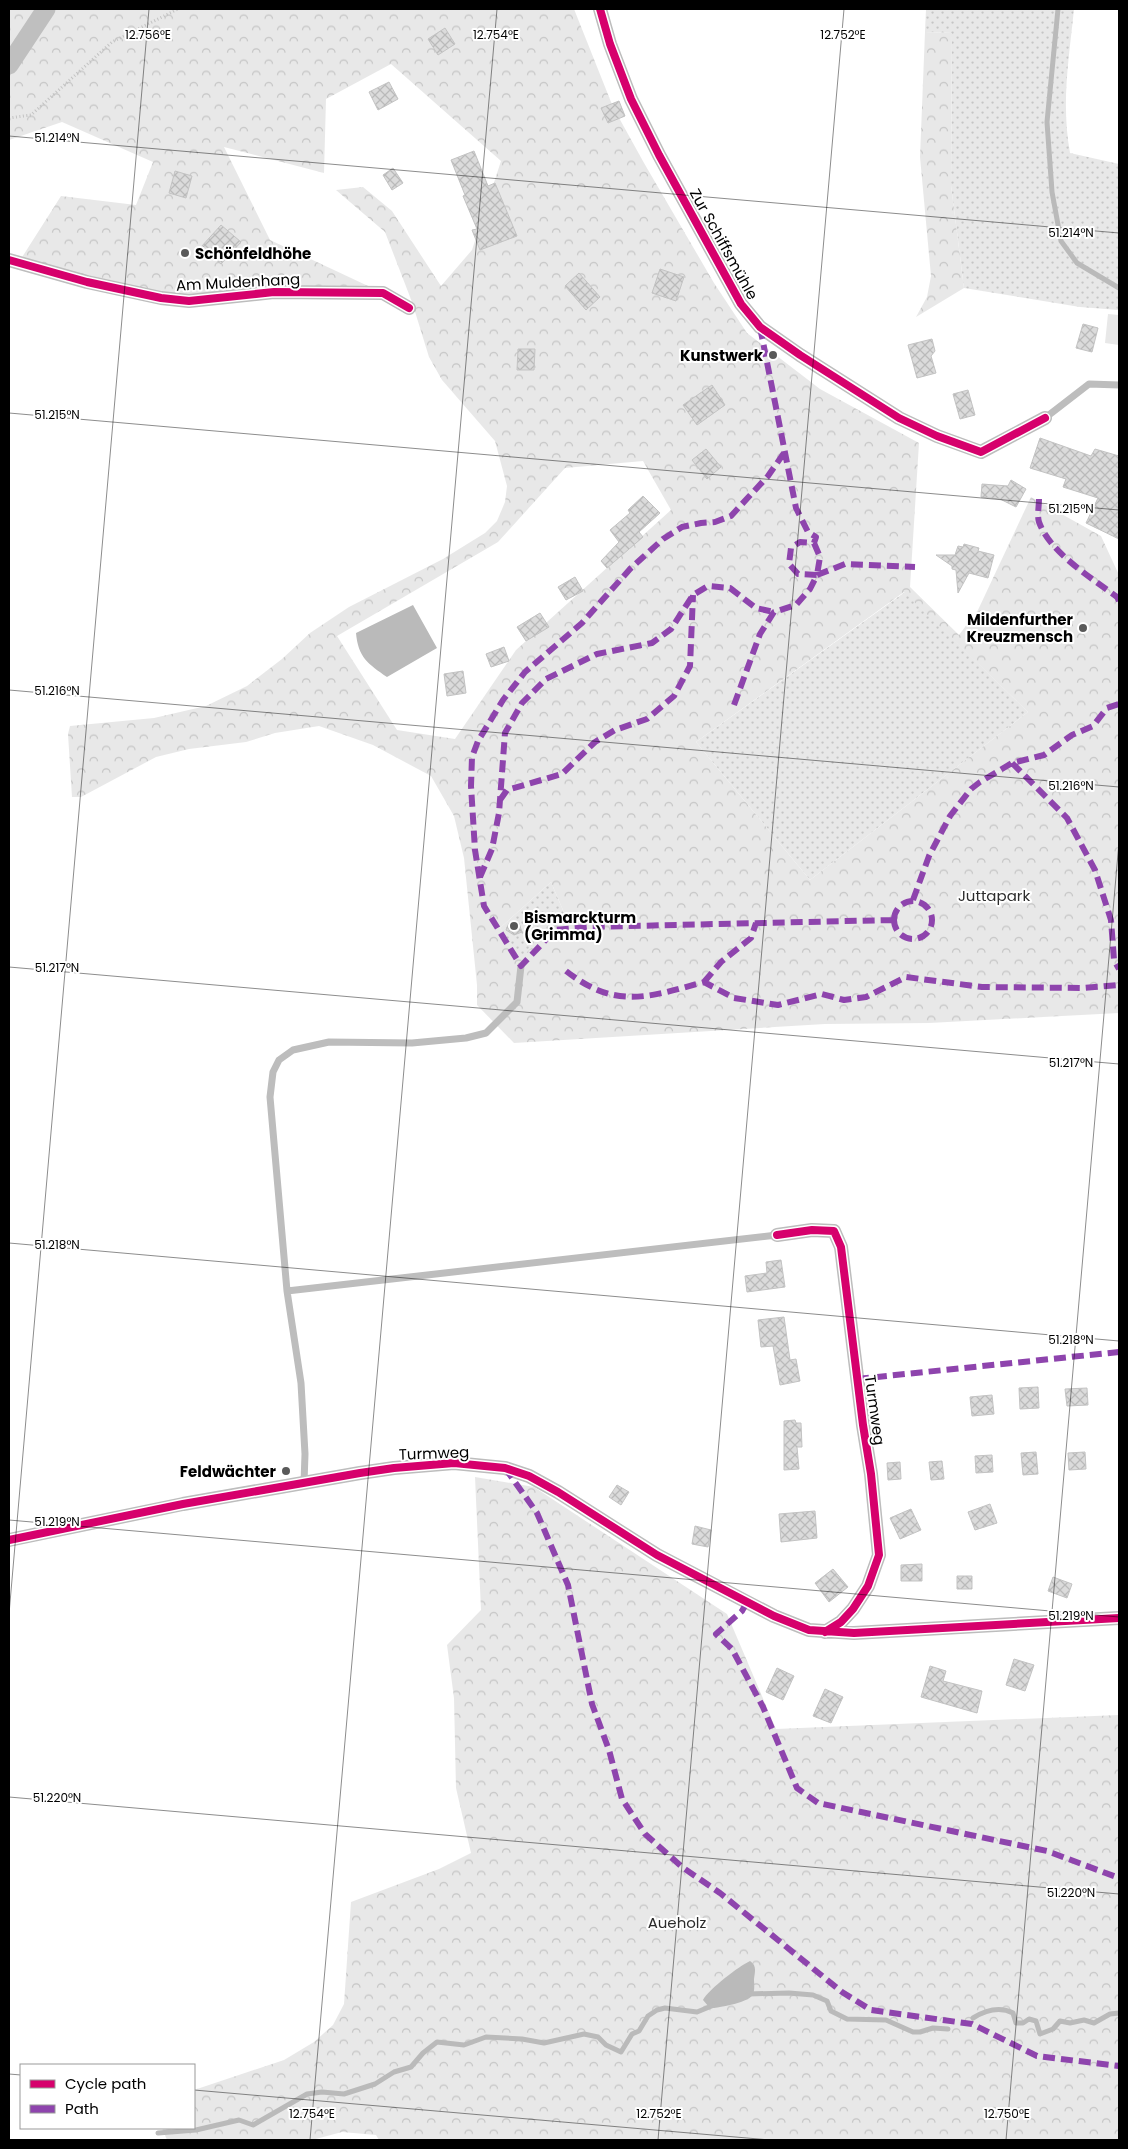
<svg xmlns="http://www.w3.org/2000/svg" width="1128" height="2149" font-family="Poppins,sans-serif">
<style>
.grass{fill:url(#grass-dots)}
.forest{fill:url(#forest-crowns);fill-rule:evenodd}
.park{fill:#e8e8e8}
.water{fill:#bababa}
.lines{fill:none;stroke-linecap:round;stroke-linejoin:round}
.stream{stroke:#bababa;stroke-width:5}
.building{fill:url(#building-cross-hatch);stroke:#c3c3c3}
.path{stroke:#c2c2c2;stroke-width:3;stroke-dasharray:1 2.5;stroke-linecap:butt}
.lane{stroke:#bdbdbd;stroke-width:7}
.street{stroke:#bdbdbd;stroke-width:14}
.secondary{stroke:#bfbfbf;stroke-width:19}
.quiet{stroke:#8e44ad;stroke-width:6;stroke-dasharray:12 6;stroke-linecap:butt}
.cycleway-casing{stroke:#fff;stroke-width:11}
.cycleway{stroke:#d6006c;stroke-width:8}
.ticks{fill:none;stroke:#000;stroke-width:1;stroke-opacity:0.45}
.poi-dot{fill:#595959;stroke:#fff;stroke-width:2}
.labels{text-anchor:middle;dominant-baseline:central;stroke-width:4;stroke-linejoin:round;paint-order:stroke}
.street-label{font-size:15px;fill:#000;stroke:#fff}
.poi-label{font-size:15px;font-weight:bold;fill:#000;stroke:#fff;text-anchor:end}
.park-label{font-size:15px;fill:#2c2c2c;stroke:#fff}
.ticks-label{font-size:12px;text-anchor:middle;fill:#000;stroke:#fff;stroke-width:4;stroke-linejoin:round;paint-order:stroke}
</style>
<defs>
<pattern id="grass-dots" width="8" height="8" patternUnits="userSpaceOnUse" patternTransform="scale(1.25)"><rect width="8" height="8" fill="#e8e8e8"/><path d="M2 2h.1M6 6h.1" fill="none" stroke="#c5c5c5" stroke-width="1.8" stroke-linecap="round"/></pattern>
<pattern id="forest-crowns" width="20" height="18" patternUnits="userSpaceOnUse" patternTransform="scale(1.25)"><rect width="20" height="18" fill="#e8e8e8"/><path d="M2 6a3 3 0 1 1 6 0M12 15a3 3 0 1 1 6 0" fill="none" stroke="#c5c5c5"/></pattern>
<pattern id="building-cross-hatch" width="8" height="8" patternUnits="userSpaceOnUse" patternTransform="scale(1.25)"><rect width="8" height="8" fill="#dbdbdb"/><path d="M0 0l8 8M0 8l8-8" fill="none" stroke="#bababa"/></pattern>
</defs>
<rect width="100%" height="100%" fill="#fff"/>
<path class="grass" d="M926,9h148c-5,50 -13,94 -4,144l49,11v146l-39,-3 -116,-19 -13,-103 1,-152 -27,-1z
M905,592l123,120 -218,168 -114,-138z
M551,882l14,33 -44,44 -21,-31z"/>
<path class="forest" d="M9,9h565l39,98 31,56 70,120 33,50 73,56 99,54 -9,144 49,48 19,-25 53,-113 70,39 18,39v438l-190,10 -104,1 -311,19 -37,-38v-20l-13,-127 -10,-42 -23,-40 -58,-31 -54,-19 -44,7 -29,9 -57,7 -33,8 -75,40h-9l-4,-63 2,-8 84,-8 52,-12 41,-20 35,-27 28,-26 39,-26 94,-48 42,-26 12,-12 8,-19 2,-16 -12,-45 -53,-61 -13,-23 -17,-55 -27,-70 -49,-42 27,-3 29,24 49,75 31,-36 29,-89 -110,-97 -65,35 -2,74 -100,-26 46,93 113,53 -194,8 -170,-39 42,-66 75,9 17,-43 -91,-40 -53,18zM643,461l28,49 -155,140 -61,89 -58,-9 -60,-94 161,-94 67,-74zM904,592l124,120 -218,168 -114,-138zM551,882l14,33 -44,43 -21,-30z
M925,32l27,1 -1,152 13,103 -48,29 11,-20 4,-21 -11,-119z
M475,1477l59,10 193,127 49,115 343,-14v425h-740l-3,-5 -34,-3 -30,8h-145l-5,-12h32v-38l90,-30 30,-18 19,-17 11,-21 7,-102 88,-33 32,-16 -15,-65 -2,-90 -7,-53 34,-35z"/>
<path class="park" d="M1108,314l11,1v30l-14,-2z"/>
<path class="water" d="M413,605l24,43 -50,29c-19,-13 -29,-20 -31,-44z
M750,1961c7,5 5,10 4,18 0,4 1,11 -1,15 -2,8 -32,13 -39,14l-5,-1 -6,-7c6,-11 36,-34 47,-39z"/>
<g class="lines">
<path class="stream" d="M1058,9l-11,113 5,70 9,49 16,22 42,25
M748,1994l41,-1 24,2 14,6 4,10 16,8 39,1 27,12h7l13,-4 15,1
M973,2018c13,-8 26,-12 40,-5l3,10h7l6,-4 7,2 4,13 13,-5 7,-8 10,2 14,-3 10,3 16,-9 9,-1
M158,2133l38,-3 43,-10 14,5 54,-31 15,-2 22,2 31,-10 19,-12 17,-5 12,-14 14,-11 27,3 22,-8 36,2 22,4 40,-9 14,3 8,8 15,7 11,-18 7,-3 9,-15 9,-6 8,-2 32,4 17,-7"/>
</g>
<path class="building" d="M445,28l10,16 -17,11 -10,-16z
M389,82l9,17 -20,11 -9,-18z
M619,101l6,15 -17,7 -7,-15z
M474,151l14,35 7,-3 22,53 -37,14 -8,-20 5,-1 -14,-33 2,-1 -14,-35z
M393,168l10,15 -11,7 -9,-15z
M175,171l17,5 -6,22 -17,-5z
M221,225l20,17 -20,22 -20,-17z
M660,269l24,8 -8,24 -24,-8z
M579,273l21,24 -14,13 -21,-24z
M1083,324l15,4 -6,24 -16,-4z
M932,339l3,12 -4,5 5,17 -19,5 -9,-33z
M518,349h17l-1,21h-17z
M712,385l13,20 -28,20 -14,-20z
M968,390l7,25 -15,4 -7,-25z
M1040,438l51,18 4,-7 24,7v83l-33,-16 12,-25 -35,-11 3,-8 -36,-11z
M706,449l15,18 -14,12 -15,-19z
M1011,480l15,9 -10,18 -16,-8 -19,-2 1,-13 26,2z
M643,496l17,17 -21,19 4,5 -36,31 -6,-7 18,-19 -9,-12 20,-17 -2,-3z
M964,544l15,4 -1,3 16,4 -6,23 -19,-5 -11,20 -2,-23 -4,-1v-3l-16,-11h19l3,-9 5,1z
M575,577l8,14 -17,9 -8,-13z
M540,613l9,14 -23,14 -9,-14z
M504,647l5,14 -18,6 -5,-13z
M463,671l3,22 -19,3 -3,-22z
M514,921l5,2 3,9 -8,3 -8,-5 3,-7z
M781,1260l4,27 -38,5 -2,-16 22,-3 -1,-11z
M784,1317l6,43 6,-1 4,22 -20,4 -7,-39 -12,1 -3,-27z
M1038,1387l1,21 -19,1 -1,-21z
M1087,1388l1,17 -21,1 -2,-17z
M992,1395l2,19 -22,2 -2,-19z
M795,1420l1,3h5l1,24h-5l2,22 -15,1v-49z
M1036,1452l2,22 -15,1 -2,-22z
M1085,1452l1,17 -17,1 -1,-17z
M992,1455l1,17 -17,1 -1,-17z
M942,1461l2,18 -13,1 -2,-18z
M900,1462l1,17 -13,1 -1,-17z
M617,1485l12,7 -8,13 -12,-8z
M990,1504l7,19 -22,7 -7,-18z
M911,1509l10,21 -21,9 -10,-21z
M815,1511l2,27 -36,4 -2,-28z
M695,1526l16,4 -3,17 -16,-3z
M922,1564v17h-21v-16z
M833,1569l15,18 -19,15 -14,-19z
M957,1576h15v13h-15z
M1053,1577l19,7 -5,14 -19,-7z
M1014,1659l20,6 -9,26 -19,-6z
M930,1666l16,5 -3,10 39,10 -5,22 -56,-16z
M777,1668l17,8 -11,24 -17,-8z
M825,1689l18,8 -12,26 -18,-7z"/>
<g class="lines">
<path class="path" d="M9,118l22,-3 81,-73 66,-33"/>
<path class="lane" d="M1045,418l44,-34 30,1
M287,1291l490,-56
M304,1483l1,-29 -4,-71 -14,-92 -17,-194 3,-25 6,-12 14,-10 36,-8 83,1 54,-5 20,-5 31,-31 4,-36"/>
<path class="street" d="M600,9l10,35 21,55 28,56 82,149 19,23 40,28 99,63 38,18 44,16 64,-34
M9,260l78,22 74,16 28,3 85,-9 109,1 26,15
M777,1235l35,-5 22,1 7,16 22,178 8,49 8,81 -11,31 -15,23 -12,13 -16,10
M9,1540l174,-36 177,-31 34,-5 60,-5 51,5 24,8 29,16 99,63 117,61 35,14 45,3 265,-15"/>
<path class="secondary" d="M9,65l37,-56"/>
<path class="quiet" d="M784,453l-16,23 -37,40 -16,6 -14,1 -19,4 -19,12 -33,30 -48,54 -57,49 -22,28 -25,41 -6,16 -1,29 4,64 9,56 37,60 34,-36 32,-3 305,-7
M1039,499c0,7 -2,17 0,23 11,31 53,56 78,75l2,4
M814,543l6,14 -3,18
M817,575l28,-11 70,3
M734,705l26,-71 14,-22 22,-7 14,-16 7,-14 -19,-1 -9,-10 2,-16 9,-6 14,1 2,-6 -8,-5 -12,-24 -36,-181
M1012,763l55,55 28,52 16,50 3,40 5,9
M500,800l7,-10 55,-16 33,-32 20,-12 32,-11 27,-23 16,-30 3,-71
M480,877l12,-28 7,-36 6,-80 17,-30 24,-24 51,-25 55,-11 19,-14 22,-34 15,-9 22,2 26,20 18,4
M913,900l16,-44 21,-40 21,-27 9,-7 32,-19 32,-8 28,-20 21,-9 14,-18 12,-4
M894 920a19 19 0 1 1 38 0a19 19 0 1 1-38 0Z
M566,971c50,39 83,26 138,11l30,16 44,7 44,-11 22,6 22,-3 40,-20 76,10 101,1 36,-3
M704,982l17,-20 30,-24 5,-15
M857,1379l262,-27
M505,1468l32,45 31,72 24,119 17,46 13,49 23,35 37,33 38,26 122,99 29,18 101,14 65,32 82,10
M747,1602l-5,9 -26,23 16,15 31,58 34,81 21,15 229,48 72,27"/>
<defs>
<path id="cycleway" d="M600,9l10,35 21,55 28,56 82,149 19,23 40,28 99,63 38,18 44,16 64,-34
M9,260l78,22 74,16 28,3 85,-9 109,1 26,15
M777,1235l35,-5 22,1 7,16 22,178 8,49 8,81 -11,31 -15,23 -12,13 -16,10
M9,1540l174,-36 177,-31 34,-5 60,-5 51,5 24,8 29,16 99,63 117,61 35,14 45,3 265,-15"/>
</defs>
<use href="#cycleway" class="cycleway-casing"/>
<use href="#cycleway" class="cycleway"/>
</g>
<path class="ticks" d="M9,136l1110,97M9,413l1110,97M9,690l1110,97M9,967l1110,97M9,1243l1110,98M9,1520l1110,97M9,1614l140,-1605M9,1797l1110,97M9,2074l12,1M194,2090l576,50M310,2140l187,-2131M658,2140l186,-2131M1006,2140l113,-1298"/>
<g class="poi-dot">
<circle cx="185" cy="253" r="5"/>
<circle cx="773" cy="355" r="5"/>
<circle cx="1083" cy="628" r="5"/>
<circle cx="514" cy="926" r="5"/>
<circle cx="286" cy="1471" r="5"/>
</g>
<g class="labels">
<g class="street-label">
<text transform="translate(724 244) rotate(61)">Zur Schiffsmühle</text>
<text transform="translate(238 282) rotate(-3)">Am Muldenhang</text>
<text transform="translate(875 1410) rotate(82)">Turmweg</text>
<text transform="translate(434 1453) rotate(-2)">Turmweg</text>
</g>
<g class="poi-label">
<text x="195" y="253" text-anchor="start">Schönfeldhöhe</text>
<text x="763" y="355">Kunstwerk</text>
<text x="1073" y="619">Mildenfurther<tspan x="1073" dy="17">Kreuzmensch</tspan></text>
<text x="524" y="917" text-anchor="start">Bismarckturm<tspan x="524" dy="17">(Grimma)</tspan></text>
<text x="276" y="1471">Feldwächter</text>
</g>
<g class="park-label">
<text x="994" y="895">Juttapark</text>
<text x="677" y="1922">Aueholz</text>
</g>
</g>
<g class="ticks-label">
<text x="496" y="39">12.754°E</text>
<text x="843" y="39">12.752°E</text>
<text x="148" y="39">12.756°E</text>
<text x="57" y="142">51.214°N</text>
<text x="1071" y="237">51.214°N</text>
<text x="57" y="419">51.215°N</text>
<text x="1071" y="513">51.215°N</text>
<text x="57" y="695">51.216°N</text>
<text x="1071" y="790">51.216°N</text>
<text x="57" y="972">51.217°N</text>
<text x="1071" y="1067">51.217°N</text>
<text x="57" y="1249">51.218°N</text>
<text x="1071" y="1344">51.218°N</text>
<text x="57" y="1526">51.219°N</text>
<text x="1071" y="1620">51.219°N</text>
<text x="57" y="1802">51.220°N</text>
<text x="1071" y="1897">51.220°N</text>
<text x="312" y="2118">12.754°E</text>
<text x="659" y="2118">12.752°E</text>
<text x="1007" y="2118">12.750°E</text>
</g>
<rect width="1128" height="2149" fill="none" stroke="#000000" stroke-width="20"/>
<rect x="20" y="2064" width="175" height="65" fill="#ffffff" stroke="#999999"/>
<rect x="30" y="2080" width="25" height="8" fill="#d6006c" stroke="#999999"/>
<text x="65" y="2089" font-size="15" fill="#000000">Cycle path</text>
<rect x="30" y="2105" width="25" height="8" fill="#8e44ad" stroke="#999999"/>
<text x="65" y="2114" font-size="15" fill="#000000">Path</text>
</svg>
